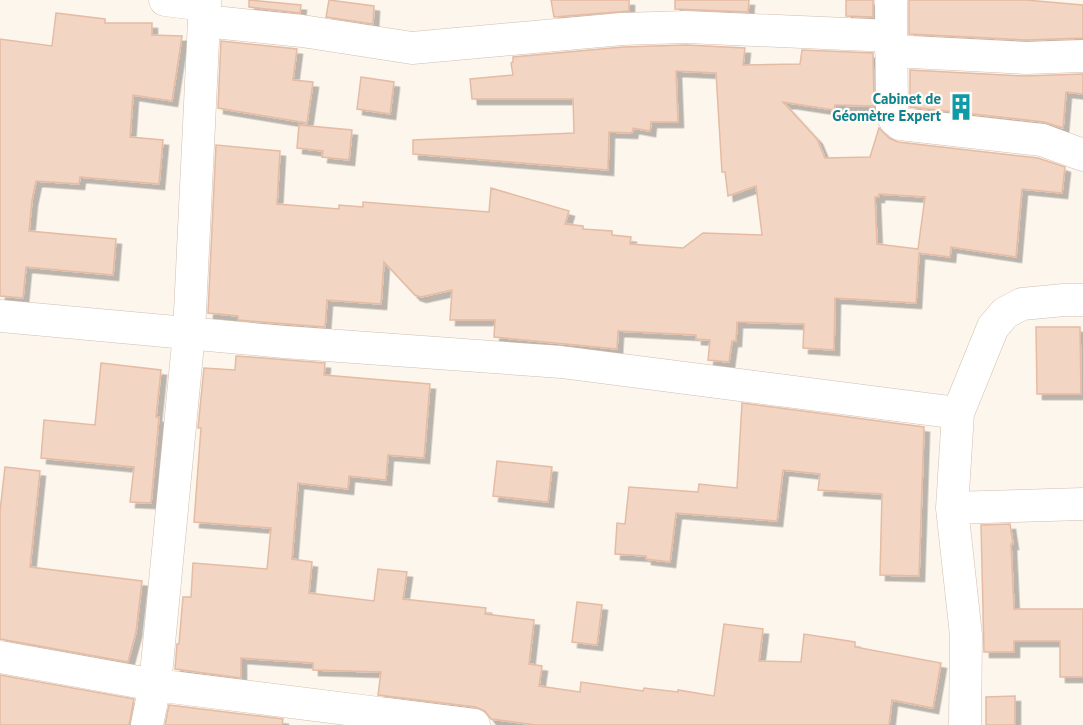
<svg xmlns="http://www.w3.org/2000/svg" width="1083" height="725" font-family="'PT Sans',sans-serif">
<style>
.building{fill:#f3d5c3;stroke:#e6bba3;stroke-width:1.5;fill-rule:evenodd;filter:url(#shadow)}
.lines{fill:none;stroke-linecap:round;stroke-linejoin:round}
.street-casing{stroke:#d1beb0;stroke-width:33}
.street{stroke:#fff;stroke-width:32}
.labels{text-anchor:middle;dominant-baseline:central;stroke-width:4.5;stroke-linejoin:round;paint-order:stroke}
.culture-label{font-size:15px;font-weight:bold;fill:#0d838f;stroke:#fffaf3;text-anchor:end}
</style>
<defs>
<filter id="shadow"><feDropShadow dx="5.5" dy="5.5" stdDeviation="0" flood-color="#0004"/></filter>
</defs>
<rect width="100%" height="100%" fill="#fdf6ec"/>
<path class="building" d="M249,0l52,5 -1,8 -51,-6z
M329,0l45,6 -1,18 -47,-7z
M551,0h78v11l-75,6z
M675,0h74l-1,12 -73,-3z
M846,0h27v17l-27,-1z
M909,0h117l57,5v33l-57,2 -117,-6z
M56,13l49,6v4h47v12l30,1 -10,65 -39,-6 -3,42 33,3 -4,44 -79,-7 -1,7 -43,-3 -4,19 -3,31 87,8 -3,36 -87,-8 -3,31 -23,-2v-257l52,7z
M221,41l76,8 -4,31 20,2 -6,41 -89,-15z
M686,45l59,3 -2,17 57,-1 2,-14 71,3 1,53 -39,-1 -1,5 -51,-8 34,37 8,19 45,-1 9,-29 10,10 9,4 140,16 27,9 -3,26 -40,-4 -6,68 -65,-10 -1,10 -31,-4 -3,50 -81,-5 -1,52 -31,-2 1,-24 -67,-2 -1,19h-4l-3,21 -21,-2 2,-20 -14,-1v-4l-78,-4 -1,18 -123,-12 1,-17h-45l2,-30 -31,7 -6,-2 -31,-33 -3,42 -54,-4 -2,27 -87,-7v-4l-30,-3 8,-168 64,6 -3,53 62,5v-4l24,2v-5l126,10 2,-24 78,23 -4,13 18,2v3l29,2v4l19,2 -1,7 53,4 20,-15 59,2 -6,-49 -28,10 -3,-24h-3l-6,-99 -40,-2 2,51h-27l-1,9 -17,-3 -1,5 -23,-1 -1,38 -195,-16v-14l161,-7 -1,-34h-101l-2,-20 43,-4 -2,-12 2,-1v-5l110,-10zM879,194l46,3 -7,52 -41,-5 -2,-47h4z
M910,70l115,6 58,-2v20l-17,-2 -3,36 -19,-6 -134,-15z
M361,77l33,5 -4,32 -33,-5z
M299,125l53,5 -3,30 -27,-3 1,-6 -26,-3z
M1036,327h44l1,67h-44z
M236,356l89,7 -1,12 106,9 -6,74 -36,-3 -2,25 -37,-4 -1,13 -50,-6 -6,76 20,3 -3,31 65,8 4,-32 29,3 -4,27 83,9 -1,6 49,6 -5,44 13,2 -3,20 41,6 1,-10 62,9 1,-3 34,4v-2l36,6 10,-72 39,5 -4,32 42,1 3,-28 51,8v5l86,16 -8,45 -41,-8 -3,25h-353l-45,-6 -6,-8 -9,-4 -98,-12 3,-23 -68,-2v-7l-72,-5v20l-66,-9 2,-25h2l4,-47h8l2,-34 74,6 4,-41 -77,-6 7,-94h-3l6,-60 31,2z
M101,363l60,7 -5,47h3l-8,86 -21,-1 4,-35 -93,-9 3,-38 51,5z
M742,403l182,24 -5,149 -39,-1 2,-81 -64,-4 2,-16 -37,-4 -6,51 -101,-8 -6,49 -24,-3v-3l-31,-2 2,-31 8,1 4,-37 69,5 1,-8 38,4z
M497,461l55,6 -4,35 -55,-6z
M5,467l35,4 -10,96 112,14 -6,51 -8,30 -128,-23v-128z
M1010,524l3,20h-2l3,65h69v68h-23v-36h-46v11h-30l-3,-127z
M577,602l25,3 -5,40 -25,-3z
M0,675l134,24 -5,26h-129z
M1015,696v29h-29v-28z
M169,705l114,14 -1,6h-117z"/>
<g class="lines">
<defs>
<path id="street" d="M165,0l40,5
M891,0l1,114 3,6 5,4 142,16 41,15
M204,21l98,10 110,17 210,-19 64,-2 205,9
M891,51l135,7 57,-2
M1083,300h-19l-42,4 -17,9 -12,14 -35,86 -6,95 131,-4
M0,316l284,26 277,20 397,51
M952,508l14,127 -1,90
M0,657l155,28 319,40
M147,725l8,-40 34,-352 16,-333"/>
</defs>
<use href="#street" class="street-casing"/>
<use href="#street" class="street"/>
</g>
<defs>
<symbol id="building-bare" viewBox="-9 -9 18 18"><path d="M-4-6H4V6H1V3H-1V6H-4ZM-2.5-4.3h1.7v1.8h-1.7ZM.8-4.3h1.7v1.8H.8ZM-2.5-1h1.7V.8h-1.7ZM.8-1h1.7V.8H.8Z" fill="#0f9aa8" stroke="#fffaf3" stroke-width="2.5" paint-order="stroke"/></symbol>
</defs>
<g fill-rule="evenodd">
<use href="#building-bare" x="942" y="88" width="38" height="38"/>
</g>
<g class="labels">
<g class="culture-label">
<text x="941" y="98">Cabinet de<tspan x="941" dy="17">Géomètre Expert</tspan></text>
</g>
</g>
</svg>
